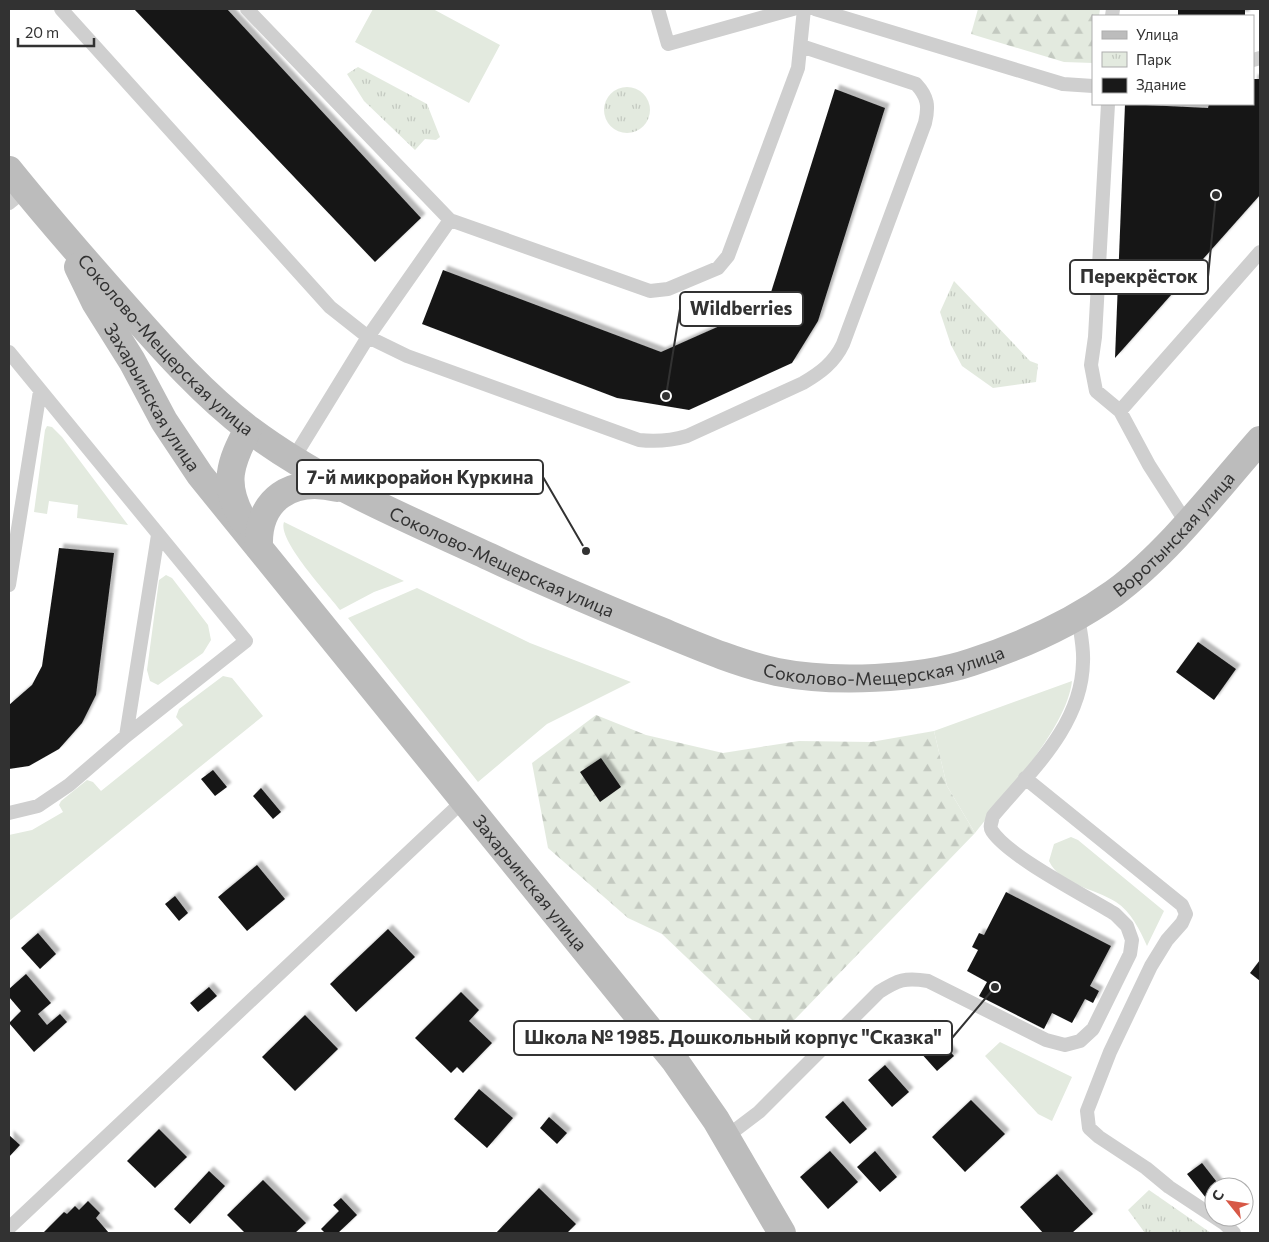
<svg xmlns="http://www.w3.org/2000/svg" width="1269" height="1242" font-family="Commissioner,sans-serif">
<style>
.green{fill:#e3eadf}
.forest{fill:url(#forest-firs)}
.park{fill:url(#park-tufts)}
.building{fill:#191919;filter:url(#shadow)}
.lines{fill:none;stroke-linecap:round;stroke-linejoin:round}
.lane{stroke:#cfcfcf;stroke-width:14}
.secondary{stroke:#bcbcbc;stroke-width:28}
.labels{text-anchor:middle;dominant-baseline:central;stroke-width:5;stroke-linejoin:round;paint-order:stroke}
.street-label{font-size:18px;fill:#323232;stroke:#fff}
.leader{fill:none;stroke:#323232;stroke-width:2}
.callout-dot{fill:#323232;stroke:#fff;stroke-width:2}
.callout{fill:#fff;stroke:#323232;stroke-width:2}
.callout-label{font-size:19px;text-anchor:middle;font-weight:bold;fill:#323232}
</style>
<defs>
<pattern id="forest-firs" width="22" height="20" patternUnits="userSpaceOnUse" patternTransform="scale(1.25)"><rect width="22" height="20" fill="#e3eadf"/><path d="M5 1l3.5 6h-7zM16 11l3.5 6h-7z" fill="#c3c9c0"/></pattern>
<pattern id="park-tufts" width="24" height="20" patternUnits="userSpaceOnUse" patternTransform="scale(1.25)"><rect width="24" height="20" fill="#e3eadf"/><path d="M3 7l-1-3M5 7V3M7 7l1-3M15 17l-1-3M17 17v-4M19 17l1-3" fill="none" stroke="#c3c9c0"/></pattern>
<filter id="shadow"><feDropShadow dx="4.5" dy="-4.5" stdDeviation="1" flood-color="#0004"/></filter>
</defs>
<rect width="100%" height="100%" fill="#fff"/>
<path class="green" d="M373,9h60l67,36 -31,58 -114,-61z
M47,426l5,1 10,10 66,88 -51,-7 1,-13 -29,-4 -2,13 -13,-2 11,-82z
M284,522l120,59 -30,11 -34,18c-12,-16 -63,-70 -56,-88z
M166,575l6,3 36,47 3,15 -8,13 -45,32 -8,-4 -3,-11 12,-90z
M417,588l113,55 101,39 -84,42 -69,58 -130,-164z
M223,676l9,2 31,38 -254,205v-86l23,-5 31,-18 -4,-7 2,-4 26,-21 6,2 8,9 82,-66 -7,-8 3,-8z
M1072,681c-5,47 -68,114 -97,152l-28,-47 -13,-55z
M1071,837l7,3 86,71 -17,35c-7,-16 -16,-34 -31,-44 -22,-14 -56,-17 -67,-41l5,-17z
M1000,1042l72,35 -20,44 -14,-7 -53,-58z"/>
<path class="forest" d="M978,9h122l-1,7h-6v47l-29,-1 -93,-28z
M596,715l50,20 77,18 76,-12 72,1 63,-11 13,55 28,47 -201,208 -112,-107 -34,-16 -80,-70 -16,-85z"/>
<path class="park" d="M358,67l69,37 13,33 -4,3 -11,-1 -10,11 -51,-49 -17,-27z
M604 110a23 23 0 1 1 46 0a23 23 0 1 1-46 0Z
M954,281l76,80 8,3 -2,18 -43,6 -31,-22 -11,-21 -11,-33z
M1149,1190l62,43h-66l-17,-23z"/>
<path class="building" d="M134,9h93l194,209 -46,44z
M1178,9h67v7h-67z
M1253,79h7v116l-145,163 10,-254 83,4 1,-4h44z
M835,89l50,19 -67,213 -26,42 -103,47 -72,-12 -195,-74 21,-54 218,82 106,-47z
M59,548l55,5 -18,142 -14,28 -23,26 -30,17 -20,3v-64l23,-20 10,-19z
M1198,642l38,27 -22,31 -38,-28z
M601,758l20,29 -21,15 -20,-30z
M213,770l14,17 -12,9 -14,-17z
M261,788l20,24 -8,7 -20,-23z
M257,865l28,34 -38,32 -29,-34z
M1006,892l105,54 -21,40 9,5 -6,12 -8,-4 -13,24 -20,-10 -8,16 -65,-33 8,-14 -20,-11 11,-21 -6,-3 7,-14 5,2z
M175,896l13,17 -9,8 -14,-17z
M388,929l27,28 -59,55 -26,-28z
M38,933l18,21 -16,15 -19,-21z
M1260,960v21l-10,-8z
M26,974l25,29 -13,11 9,11 13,-11 7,8 -33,30 -25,-29 12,-12 -12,-14v-8z
M209,987l8,9 -19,16 -8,-9z
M461,992l18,18 -10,11 23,22 -29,30 -6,-6 -6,6 -36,-35z
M305,1015l33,34 -43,42 -33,-34z
M928,1026l26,30 -17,15 -26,-29z
M885,1065l24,27 -17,15 -24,-27z
M479,1089l34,29 -26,30 -33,-29z
M971,1100l34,34 -40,38 -33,-35z
M843,1101l24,28 -17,15 -25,-27z
M549,1117l18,16 -10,11 -17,-16z
M159,1129l28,28 -32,31 -28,-27z
M9,1135l11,10 -11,12z
M830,1151l28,31 -30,27 -28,-32z
M875,1151l22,26 -17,15 -23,-25z
M1202,1163l18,23 -6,1v4l-8,7 -19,-24z
M209,1171l16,15 -35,38 -16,-15z
M1057,1174l36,40 -21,19h-29l-23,-26z
M263,1180l43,43 -11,10h-50l-18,-18z
M539,1188l37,36 -9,9h-71z
M341,1198l16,17 -19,18h-13l-4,-4 18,-18 -6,-6z
M88,1201l12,12 -4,5 13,15h-66l21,-21 3,2 8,-8 4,4z"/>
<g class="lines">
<path class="lane" d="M61,9l269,298 38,30 39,19 232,84c18,2 31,1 48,-4l116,-53c17,-10 31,-20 40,-39l82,-221c4,-17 3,-26 -9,-39l-115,-38
M247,9l203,211 200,71 18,-2 50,-21 10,-12 70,-188 6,-59
M658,9l10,35 125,-35
M815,9l248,75 30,2
M1112,16l1,-7
M1253,60l7,-2
M1108,104l-13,233 -4,28 5,26 24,20 29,54 38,59
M9,203l16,-13
M9,352l237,289 -120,95 -57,49 -31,21 -29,7
M1120,411l140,-159
M293,459l75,-122 82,-117
M9,585l31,-194
M126,736l32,-201
M1025,778l157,127 4,9 -4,9 -15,17 -16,26 -41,86 -23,59 2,17 10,9 47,31 23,19 56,37 9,9
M726,1137l33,-25 120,-120c19,-12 26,-15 49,-11l118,59 19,5 15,-4 13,-12 37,-75 2,-14 -5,-14 -12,-12c-29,-18 -106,-57 -123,-83 -3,-4 0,-10 1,-15 38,-45 89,-91 90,-154 1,-15 -3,-31 -5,-46
M9,1228l453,-426"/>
<g class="secondary">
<path id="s1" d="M9,170c38,47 78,93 118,138 38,43 77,87 123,122 72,54 158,89 240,127 55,26 110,49 166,72 39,16 80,34 121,43 55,11 142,8 195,-10 49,-16 100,-39 142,-69 54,-40 102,-103 146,-153"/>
<path id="s2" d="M78,267l17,35 37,59 32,60 36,54 475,586 41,59 66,113"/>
<path d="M243,520c-21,-36 -13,-57 5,-91"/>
<path d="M259,547c-2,-48 33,-70 78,-59"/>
</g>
</g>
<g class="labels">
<g class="street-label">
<text stroke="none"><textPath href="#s1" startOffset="235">Соколово-Мещерская улица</textPath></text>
<text stroke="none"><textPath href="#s2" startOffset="150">Захарьинская улица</textPath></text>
<text stroke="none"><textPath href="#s1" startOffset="1376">Воротынская улица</textPath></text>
<text stroke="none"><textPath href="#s1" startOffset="640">Соколово-Мещерская улица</textPath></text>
<text stroke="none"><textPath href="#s1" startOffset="1045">Соколово-Мещерская улица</textPath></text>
<text stroke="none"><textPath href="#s2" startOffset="766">Захарьинская улица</textPath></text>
</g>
</g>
<path class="leader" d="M1216 195L1208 277M666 396L680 309M586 551L543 477M995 987L952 1038"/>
<g class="callout-dot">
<circle cx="1216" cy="195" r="5"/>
<circle cx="666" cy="396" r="5"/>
<circle cx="586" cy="551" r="5"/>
<circle cx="995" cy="987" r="5"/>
</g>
<g class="callout">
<rect x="1070" y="260" width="138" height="34" rx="5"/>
<rect x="680" y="292" width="123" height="34" rx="5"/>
<rect x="297" y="460" width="246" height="34" rx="5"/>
<rect x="514" y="1021" width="438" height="34" rx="5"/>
</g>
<g class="callout-label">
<text x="1139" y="283">Перекрёсток</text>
<text x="741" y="315">Wildberries</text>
<text x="420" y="484">7-й микрорайон Куркина</text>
<text x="733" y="1044">Школа № 1985. Дошкольный корпус "Сказка"</text>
</g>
<rect width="1269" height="1242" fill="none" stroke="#323232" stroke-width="20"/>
<rect x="1092" y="15" width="162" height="90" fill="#ffffff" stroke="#adadad"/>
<rect x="1102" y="31" width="25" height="8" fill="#bcbcbc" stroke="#adadad"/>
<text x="1136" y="40" font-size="15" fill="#323232">Улица</text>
<rect x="1102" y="52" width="25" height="15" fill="url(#park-tufts)" stroke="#adadad"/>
<text x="1136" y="65" font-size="15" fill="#323232">Парк</text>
<rect x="1102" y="78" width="25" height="15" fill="#191919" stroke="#adadad"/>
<text x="1136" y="90" font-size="15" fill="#323232">Здание</text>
<g transform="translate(1229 1202) rotate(300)"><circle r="24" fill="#ffffff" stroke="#adadad"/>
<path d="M0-4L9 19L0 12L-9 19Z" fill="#d75846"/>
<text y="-8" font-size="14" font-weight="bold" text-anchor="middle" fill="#323232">С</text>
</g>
<path d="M18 38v8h76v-8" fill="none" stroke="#323232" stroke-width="2.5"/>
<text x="25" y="38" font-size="15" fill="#323232" stroke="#ffffff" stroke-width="4" paint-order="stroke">20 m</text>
</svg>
